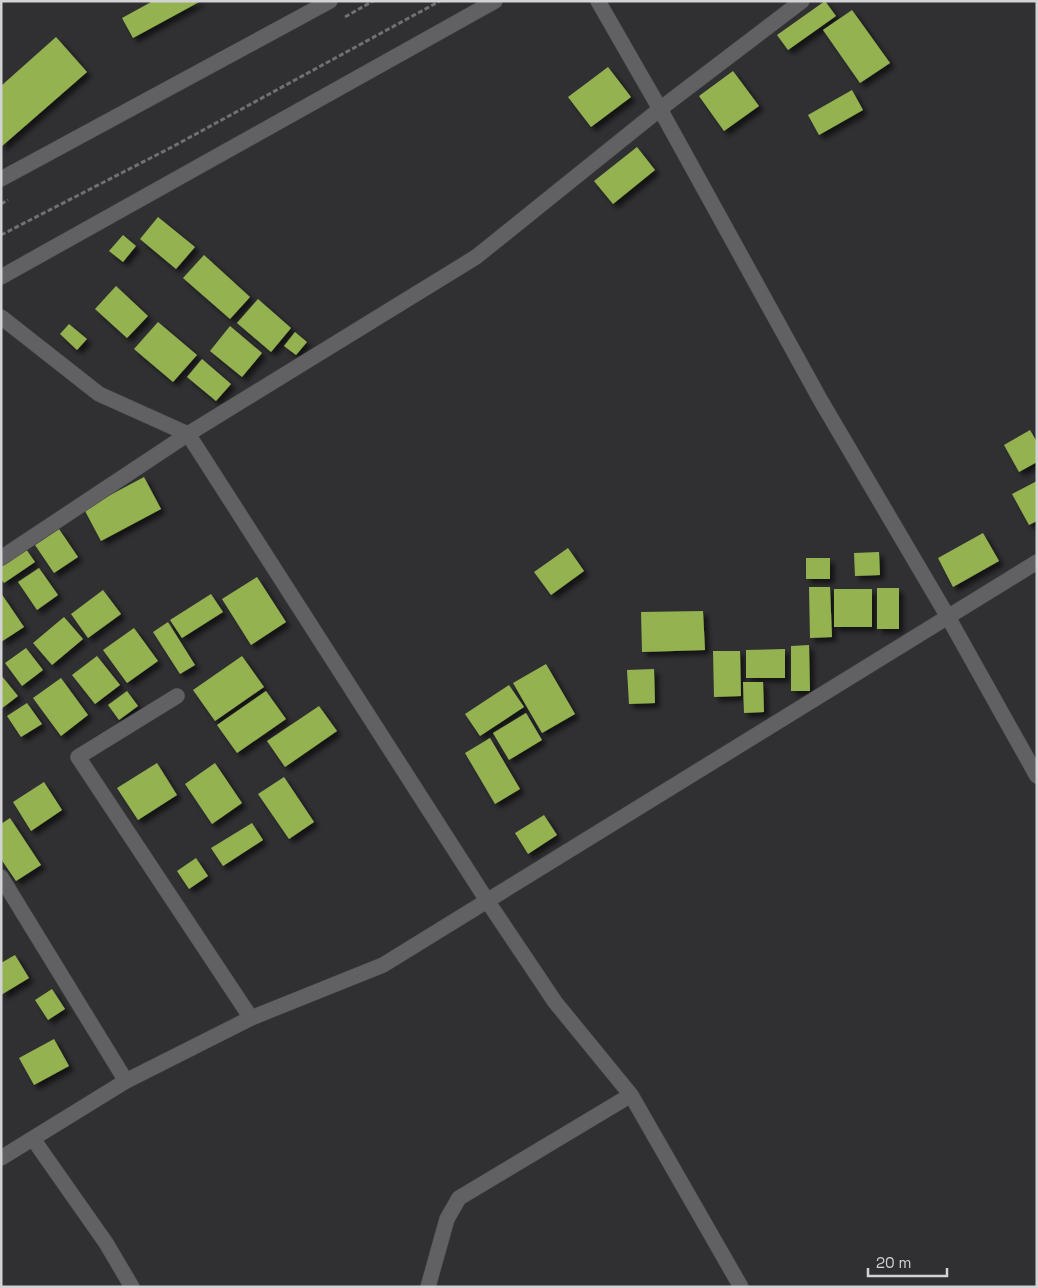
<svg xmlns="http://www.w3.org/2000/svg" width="1038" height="1288" font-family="'Space Grotesk',sans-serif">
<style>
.building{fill:#95b251;filter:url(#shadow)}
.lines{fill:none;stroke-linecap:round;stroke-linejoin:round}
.minor-casing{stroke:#4c4c4f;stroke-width:16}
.path{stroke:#707073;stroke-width:3;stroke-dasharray:5 2.5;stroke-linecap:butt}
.minor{stroke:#616164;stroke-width:15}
</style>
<defs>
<filter id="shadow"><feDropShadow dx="4.5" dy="4.5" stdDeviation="2.5" flood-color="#0009"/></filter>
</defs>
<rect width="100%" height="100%" fill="#303033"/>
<path class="building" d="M153,1h48l-68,37 -11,-20z
M825,1l11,15 -48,34 -11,-15z
M852,10l38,53 -30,20 -37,-53z
M56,37l31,35 -86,75v-61z
M608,67l23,30 -40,30 -23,-30z
M733,71l26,35 -35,25 -25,-35z
M852,90l11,20 -44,25 -11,-20z
M637,147l18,23 -42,34 -19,-23z
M158,217l37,30 -19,22 -36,-30z
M123,235l13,11 -13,16 -14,-11z
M204,255l46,42 -20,22 -47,-41z
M116,286l32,30 -21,22 -32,-29z
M258,299l33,29 -20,24 -34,-29z
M158,322l39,33 -24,27 -39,-33z
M69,324l18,15 -10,11 -17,-16z
M230,326l32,27 -20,24 -32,-26z
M295,332l12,10 -11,13 -12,-9z
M202,359l29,25 -15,17 -29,-24z
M1030,430l7,12v20l-18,10 -15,-27z
M144,477l17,32 -60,32 -17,-32z
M1037,481v40l-8,4 -17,-31z
M59,529l19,28 -24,16 -19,-28z
M983,533l16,28 -46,26 -15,-29z
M568,548l16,23 -33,24 -17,-23z
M26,549l9,13 -31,21 -3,-4v-13z
M879,552l1,23 -25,1 -1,-23z
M806,558h24v21h-24z
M39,568l19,27 -21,15 -19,-28z
M257,577l29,45 -35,23 -29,-46z
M809,587h21l2,50 -22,1z
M877,588h22v41h-22z
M834,589h38v38h-38z
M103,590l18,24 -33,24 -17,-24z
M1,593l23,34 -23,15z
M211,594l12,18 -41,26 -12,-18z
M703,611l2,39 -63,2 -1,-40z
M64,617l19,22 -31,26 -19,-22z
M168,622l27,43 -15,9 -27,-42z
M134,628l24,33 -31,22 -24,-33z
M809,645l1,46h-19v-45z
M26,648l17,22 -21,16 -17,-23z
M785,649v29h-39v-28z
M713,651h27l1,45 -27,1z
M97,656l23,29 -25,19 -23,-29z
M242,656l22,31 -49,34 -22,-31z
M546,664l29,50 -33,19 -29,-50z
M654,669l1,34 -26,1 -2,-34z
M1,675l17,21 -17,13z
M61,678l27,37 -27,21 -28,-38z
M743,682h20l1,30 -20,1z
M509,685l15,22 -44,29 -15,-22z
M127,691l11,15 -19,14 -11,-15z
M266,691l20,28 -49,34 -20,-28z
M27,703l15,21 -21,13 -14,-21z
M319,706l18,25 -52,36 -18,-26z
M526,713l16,27 -33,20 -16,-27z
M490,738l30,51 -25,15 -30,-51z
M157,763l20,32 -39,25 -21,-32z
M215,763l27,40 -30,21 -27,-40z
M284,777l30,45 -25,17 -31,-45z
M44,782l18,28 -31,21 -18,-29z
M544,815l13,20 -29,19 -13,-21z
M10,818l31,47 -25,16 -15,-22v-35z
M252,823l11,17 -40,26 -12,-18z
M196,858l12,18 -19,13 -12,-18z
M15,955l14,23 -28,17v-32z
M52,989l13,20 -17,11 -13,-20z
M54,1039l15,27 -35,19 -15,-27z"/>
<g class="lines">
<defs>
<path id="minor" d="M598,1l62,108 161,292 127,216 89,159
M1,179l329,-178
M1,277l494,-276
M1,317l98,77 89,40 300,468 67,100 76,93 110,192
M1,558l187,-124 288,-177 184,-148 142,-108
M177,696l-99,61 173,261
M1,877l125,204
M33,1139l73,104 26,44
M1,1158l125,-77 125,-63 132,-53 654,-403
M428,1287l19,-68 12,-21 172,-103"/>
</defs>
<use href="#minor" class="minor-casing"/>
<path class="path" d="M345,17l28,-16
M1,204l7,-4
M1,235l171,-88 268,-146"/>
<use href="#minor" class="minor"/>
</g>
<rect width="1038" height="1288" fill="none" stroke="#d3d3d5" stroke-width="5"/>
<path d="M868 1268v8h79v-8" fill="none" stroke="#d3d3d5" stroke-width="2.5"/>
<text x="876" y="1268" font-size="15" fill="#d3d3d5" stroke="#303033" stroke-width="4" paint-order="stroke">20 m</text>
</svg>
